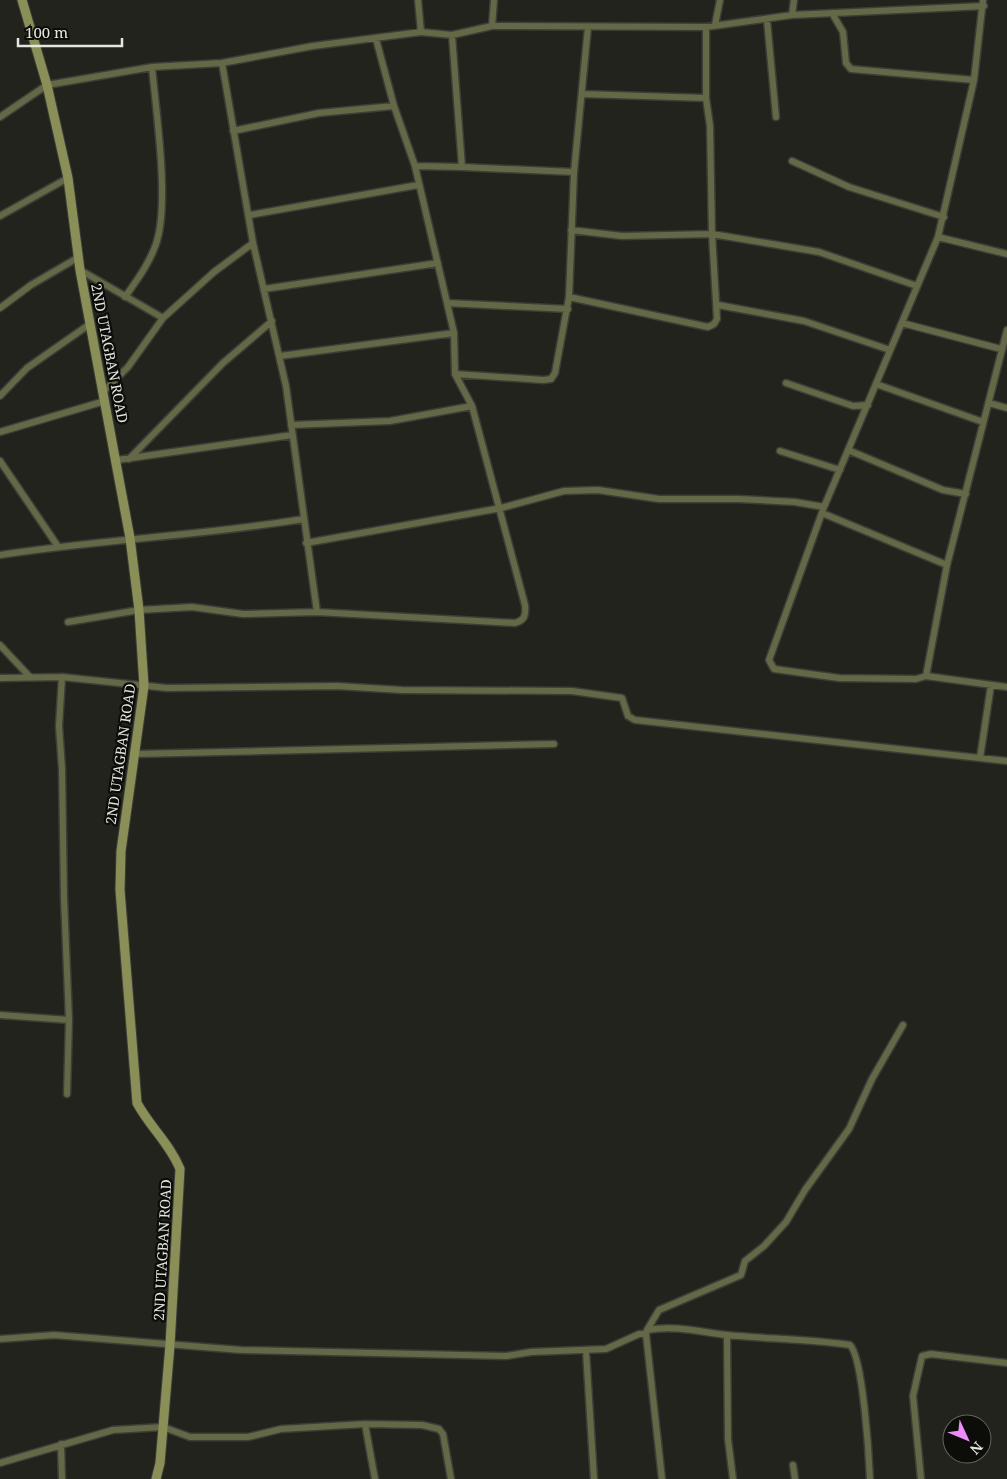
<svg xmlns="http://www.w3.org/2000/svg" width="1007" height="1479" font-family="'Noto Serif',serif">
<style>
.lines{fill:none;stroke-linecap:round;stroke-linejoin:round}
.street-casing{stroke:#3d3e38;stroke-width:9}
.secondary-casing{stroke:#3d3e38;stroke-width:11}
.street{stroke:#646846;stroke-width:6}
.secondary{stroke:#8a8f57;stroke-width:9}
.labels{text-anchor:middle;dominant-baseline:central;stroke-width:4.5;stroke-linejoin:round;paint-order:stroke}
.street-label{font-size:14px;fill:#e5e6e1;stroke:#0c0c09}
</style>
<rect width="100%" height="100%" fill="#22231c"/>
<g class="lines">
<defs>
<path id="street" d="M418,0l3,32
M983,0l-9,80 -36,157 -114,270 -55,153 5,9 65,9 77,1 10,-3 81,11
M832,13l11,19 3,31 5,6 123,11
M792,15l2,-15
M767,20l9,97
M715,25l5,-25
M492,26l2,-26
M222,63l31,180 33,143 31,226
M582,94l124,4
M0,117l47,-32 105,-18 70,-4 91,-17 108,-14 31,3 40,-9 214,1 86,-12 192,-9
M233,131l86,-18 75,-7
M792,161l57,26 95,30
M415,166l47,1 -10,-132
M462,167l112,5
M250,215l168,-30
M0,216l68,-38
M571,230l51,6 90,-2 107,18 98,34
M938,237l69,17
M80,270l83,48 -35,49 -24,24
M264,289l174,-26
M125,297c12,-17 24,-33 31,-53 14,-41 0,-132 -4,-177
M569,297l139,30 6,-3 3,-5 -5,-85 -2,-108 -4,-28v-71
M447,303l121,6
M718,305l86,16 86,29
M0,308l31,-23 48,-28
M163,318l51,-46 39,-29
M902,323l99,26
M280,356l174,-23
M455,374l88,6 8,-1 4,-6 14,-76 5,-125 14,-145
M786,383l67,23 15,-1
M876,384l107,38
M0,396l27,-28 63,-44
M989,403l18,5
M291,425l99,-4 82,-15
M0,432l105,-31
M848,450l95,40 23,4
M780,451l60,19
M129,459l94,-96 49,-42
M117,460l175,-25
M0,461l57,84
M822,513l125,52
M306,543l195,-35 63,-17 34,-1 61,9h79l57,3 29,5
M0,555c101,-16 202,-19 303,-36
M68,622l71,-12 53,-3 51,7 74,-2 198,11c10,-3 11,-8 10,-18l-53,-199 -17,-32 -1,-41 -39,-167 -21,-60 -18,-67
M0,645l30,32
M926,676l21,-111 60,-235
M62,677l-3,49 3,43 2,129 5,122 -2,74
M0,678l62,-1 105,11 170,-2 65,4 170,1 50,7 6,18 7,4 372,41
M136,754l418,-10
M980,758l11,-73
M0,1015l69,5
M647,1330l12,-20 82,-35 4,-14 19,-15 22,-24 19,-32 44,-61 23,-50 31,-54
M646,1334l16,145
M727,1335l1,104 5,40
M0,1339l54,-4 187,15 265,6 25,-4 75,-3 33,-15h7l1,-4c28,-5 53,2 80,5 41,4 82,4 123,10 13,13 19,111 20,134
M586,1351l8,128
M365,1424l10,55
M61,1444l1,35
M0,1463l113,-33 50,-3 27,10h58l33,-8 84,-5 57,1 17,4 4,5 8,45
M793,1465l2,14
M921,1479l-8,-83 9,-40 9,-2 76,9"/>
<path id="secondary" d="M22,0l25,85 21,93 12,92 50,268 9,72 5,76 -23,165 -1,39 17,213c13,24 33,41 43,66l-10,176 -10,118 -4,16"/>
</defs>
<use href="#street" class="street-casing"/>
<use href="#secondary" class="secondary-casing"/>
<use href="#street" class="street"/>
<use href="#secondary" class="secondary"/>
</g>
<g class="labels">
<g class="street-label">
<text transform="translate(110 353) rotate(79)">2ND UTAGBAN ROAD</text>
<text transform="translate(120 754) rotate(-82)">2ND UTAGBAN ROAD</text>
<text transform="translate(162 1250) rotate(-87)">2ND UTAGBAN ROAD</text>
</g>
</g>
<g transform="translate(967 1439) rotate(134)"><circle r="24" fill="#0c0c09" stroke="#63635f"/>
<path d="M0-4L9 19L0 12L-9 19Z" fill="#ed8cfa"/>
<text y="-8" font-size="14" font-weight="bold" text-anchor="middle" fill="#e5e6e1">N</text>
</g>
<path d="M18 38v8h104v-8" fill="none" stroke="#e5e6e1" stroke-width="2.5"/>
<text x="25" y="38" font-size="15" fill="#e5e6e1" stroke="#0c0c09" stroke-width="4" paint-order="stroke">100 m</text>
</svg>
